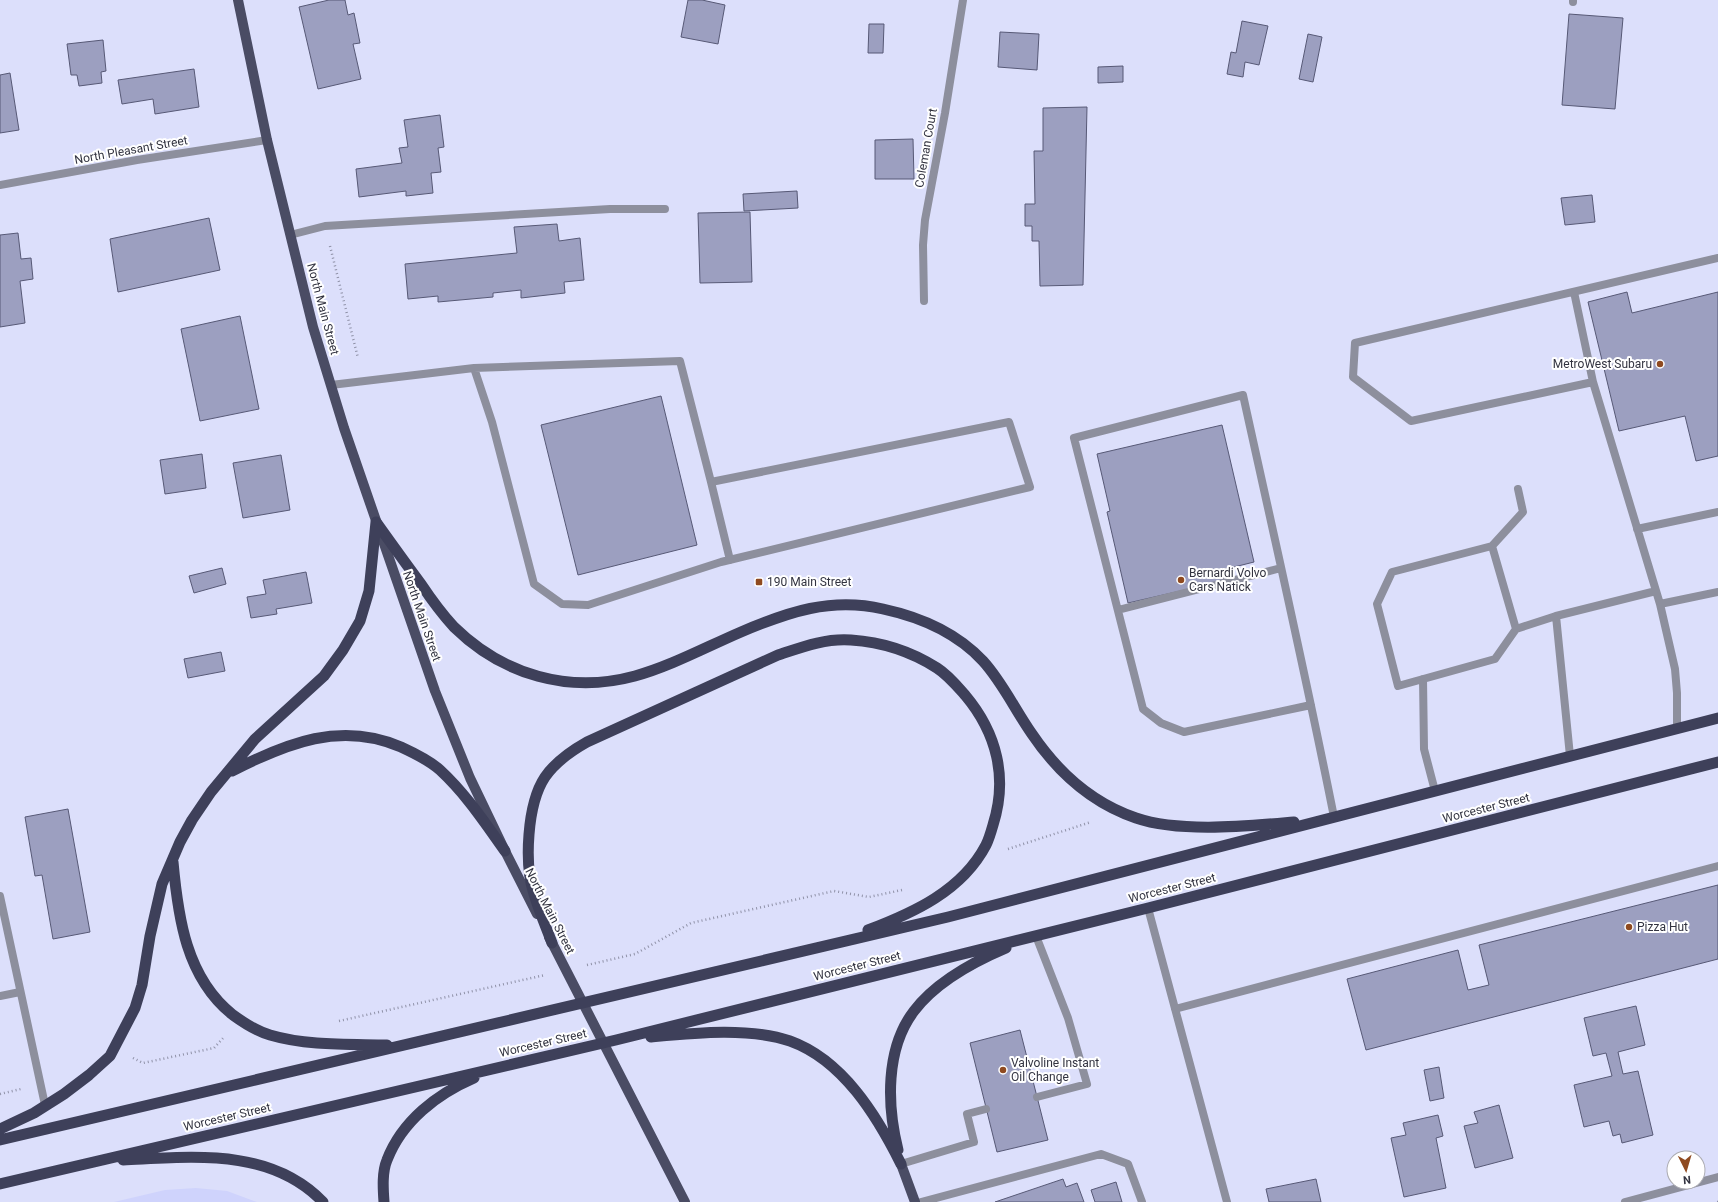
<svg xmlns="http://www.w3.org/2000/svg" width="1718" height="1202" font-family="Roboto,sans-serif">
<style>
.built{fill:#cfd3fc}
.building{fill:#9c9fc0;stroke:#575976}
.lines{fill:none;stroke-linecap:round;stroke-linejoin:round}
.path{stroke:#9092a8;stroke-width:2.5;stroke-dasharray:1 3;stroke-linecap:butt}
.service{stroke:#8d8f9d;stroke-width:8}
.minor{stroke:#8d8f9d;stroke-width:8}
.primary{stroke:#4a4c64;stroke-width:10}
.trunk{stroke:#3e405a;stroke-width:11}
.poi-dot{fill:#8f4a20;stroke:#fff;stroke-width:1.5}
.labels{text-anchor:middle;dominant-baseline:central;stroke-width:4;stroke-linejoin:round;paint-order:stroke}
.street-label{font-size:12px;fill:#323340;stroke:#fff}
.poi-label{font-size:12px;fill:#323340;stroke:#fff;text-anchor:start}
</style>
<rect width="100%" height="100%" fill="#dcdffb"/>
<path class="built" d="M196,1188l31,3 30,11h-143l51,-12z"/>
<path class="building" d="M329,0h16l3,15 6,-2 6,30 -7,1 8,35 -43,10 -19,-82z
M688,0h14l23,5 -7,39 -37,-7z
M1569,14l54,4 -8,91 -53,-4z
M1242,21l26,5 -9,39 -14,-3 -2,15 -16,-3 4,-22 5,1z
M869,24h15l-1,29h-15z
M1000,32l39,2 -2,36 -39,-3z
M1308,34l14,3 -9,45 -14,-3z
M103,40l3,31 -5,1 1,11 -23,3 -2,-11h-6l-4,-31z
M1123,66v16l-25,1v-16z
M194,69l5,38 -44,7 -2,-15 -31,5 -4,-24z
M10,73l9,57 -19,3v-58z
M1087,107l-4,178 -43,1 -1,-45h-7v-15h-7v-22h10l-1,-53h9v-43z
M440,115l4,32 -6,1 3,24 -10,1 2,20 -27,3v-5l-47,6 -3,-28 46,-6 -3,-15 9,-1 -4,-27z
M913,139l1,40h-39v-39z
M797,191l1,17 -54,3 -1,-17z
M1592,195l3,27 -30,3 -4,-27z
M750,212l2,70 -52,1 -2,-70z
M209,218l11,52 -102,22 -8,-53z
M557,224l2,17 21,-3 4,42 -20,2 1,11 -44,5v-8l-28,3v4l-55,5v-6l-30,3 -3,-35 112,-11 -3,-26z
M18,233l3,26 10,-1 2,21 -13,2 5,42 -25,4v-92z
M1627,292l5,21 86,-21v164l-22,5 -11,-45 -66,15 -31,-129z
M240,316l19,93 -59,12 -19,-92z
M661,396l36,149 -119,30 -37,-150z
M1222,425l32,137 -32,8 2,11 -96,22 -21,-91 3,-1 -13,-57z
M202,454l4,34 -41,6 -5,-34z
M281,455l9,55 -47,8 -10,-55z
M222,568l4,16 -32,9 -5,-17z
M306,572l6,31 -36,6 1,5 -26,4 -4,-21 19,-3 -3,-14z
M221,652l4,19 -37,7 -4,-19z
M68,809l22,123 -37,7 -11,-64 -7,1 -10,-59z
M1718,885v74l-352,91 -19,-71 111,-29 10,40 21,-5 -10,-40z
M1636,1006l9,39 -27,7 5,22 15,-3 15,64 -31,8 -2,-9 -7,2 -4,-15 -25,6 -10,-42 38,-9 -6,-23 -13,3 -9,-38z
M1020,1030l28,110 -51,12 -27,-109z
M1439,1067l5,31 -14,3 -6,-31z
M1499,1105l14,53 -38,10 -11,-42 14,-3 -4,-11z
M1438,1115l5,21 -7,2 10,50 -42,9 -13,-59 15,-3 -3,-12z
M1063,1179l3,8 11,-4 7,19h-89z
M1316,1179l5,23h-52l-3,-13z
M1116,1182l6,20h-27l-4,-12z"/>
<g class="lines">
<path class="path" d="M330,246l28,112
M1008,849l83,-27
M587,965l48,-11 56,-31 143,-32 35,6 33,-7
M339,1021l206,-46
M133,1058l10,5 71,-15 11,-12
M0,1094l21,-5
M1717,1202h1"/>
<path class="service" d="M1573,2v-2
M290,235l35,-9 285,-17h55
M1574,292l19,90
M331,385l143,-17 206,-7 31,121 298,-60 21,65 -309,75 -133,43 -26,-1 -28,-20 -42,-162 -18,-54
M711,482l19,78
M1637,529l81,-17
M1492,546l31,-34 -5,-23
M1660,604l58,-12
M1118,610l163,-42
M1516,629l-24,-83 -100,26 -15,32 21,82 97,-27 21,-30 40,-13
M1423,679l1,70 11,42
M1311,705l-127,27 -23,-9 -18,-14 -69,-271 169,-43c31,141 63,281 91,422
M1677,729v-36l-2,-24 -15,-65 -67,-222 -182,39 -58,-44 2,-34 363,-85
M1570,756l-14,-140 100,-25
M0,896l45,209
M1148,908l79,294
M1036,936l32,82 19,66 -50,13
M0,996l20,-4
M1175,1009l543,-143
M901,1164l73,-22 -7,-28 19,-5
M921,1202l180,-48 27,10 14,38"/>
<path class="minor" d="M0,185l137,-25 130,-20
M924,301l-1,-56 2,-25 20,-107 18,-113
M1625,1202l93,-25"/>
<path class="primary" d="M238,0l29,140 46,187 31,101 91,263 35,87 35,73 32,63
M549,937l136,265
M901,1164l14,38"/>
<path class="trunk" d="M376,522c15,21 30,42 45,62 10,15 21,30 33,43 49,48 115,67 181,49 36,-10 71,-29 106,-44 47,-20 90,-35 142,-23 37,8 74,24 100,52 20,22 32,49 49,73 25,37 60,69 104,84 44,15 111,8 158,4
M232,771c55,-28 109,-50 169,-24 13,6 28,13 39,23 26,24 45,53 65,81
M173,862c5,55 13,116 60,153 11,8 23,16 37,20 37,11 79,9 117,10
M552,943c-6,-16 -13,-32 -18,-49 -10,-30 -7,-90 11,-117 11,-16 26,-26 42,-35l191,-87c24,-8 48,-17 73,-15 31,2 61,12 86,28 11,7 20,18 28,27 32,38 43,83 28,130 -2,7 -4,14 -7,20 -24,46 -73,68 -118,85
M651,1037c42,-4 98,-10 139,4 53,19 87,75 111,123
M0,1129l34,-16 30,-19 25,-19 21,-19 25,-48 7,-23 8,-49 12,-52 18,-42 12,-22 19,-28 44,-53 69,-63 19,-26 17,-29 9,-30 7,-69
M0,1140l948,-223 770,-199
M898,1150c-11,-44 -13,-101 16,-139 22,-29 59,-49 92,-63
M123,1160c69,-3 147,-13 200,42
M0,1184l616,-144 532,-132 570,-146
M384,1202c-1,-14 -2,-30 3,-42 15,-39 50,-66 87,-82"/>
</g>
<g class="poi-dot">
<circle cx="1660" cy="364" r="4"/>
<circle cx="1181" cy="580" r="4"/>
<rect x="755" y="578" width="8" height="8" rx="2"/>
<circle cx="1629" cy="927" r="4"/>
<circle cx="1003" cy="1070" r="4"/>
</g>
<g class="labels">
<g class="street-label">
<text transform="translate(926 148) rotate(-80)">Coleman Court</text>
<text transform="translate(131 150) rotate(-10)">North Pleasant Street</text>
<text transform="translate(323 309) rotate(75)">North Main Street</text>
<text transform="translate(422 616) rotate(71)">North Main Street</text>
<text transform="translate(1486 808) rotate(-14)">Worcester Street</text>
<text transform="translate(1172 888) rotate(-14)">Worcester Street</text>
<text transform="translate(550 911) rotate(63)">North Main Street</text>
<text transform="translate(857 966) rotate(-14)">Worcester Street</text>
<text transform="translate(543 1043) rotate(-13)">Worcester Street</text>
<text transform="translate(227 1117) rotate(-13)">Worcester Street</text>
</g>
<g class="poi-label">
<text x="1652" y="364" text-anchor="end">MetroWest Subaru</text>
<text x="1189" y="573">Bernardi Volvo<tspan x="1189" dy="14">Cars Natick</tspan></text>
<text x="767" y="582">190 Main Street</text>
<text x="1637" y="927">Pizza Hut</text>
<text x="1011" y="1063">Valvoline Instant<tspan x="1011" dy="14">Oil Change</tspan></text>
</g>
</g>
<g transform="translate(1686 1170) rotate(175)"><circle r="19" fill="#ffffff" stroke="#adadb3"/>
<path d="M0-3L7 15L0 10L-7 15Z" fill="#8f4a20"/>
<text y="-6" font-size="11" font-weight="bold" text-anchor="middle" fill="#323340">N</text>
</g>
</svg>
